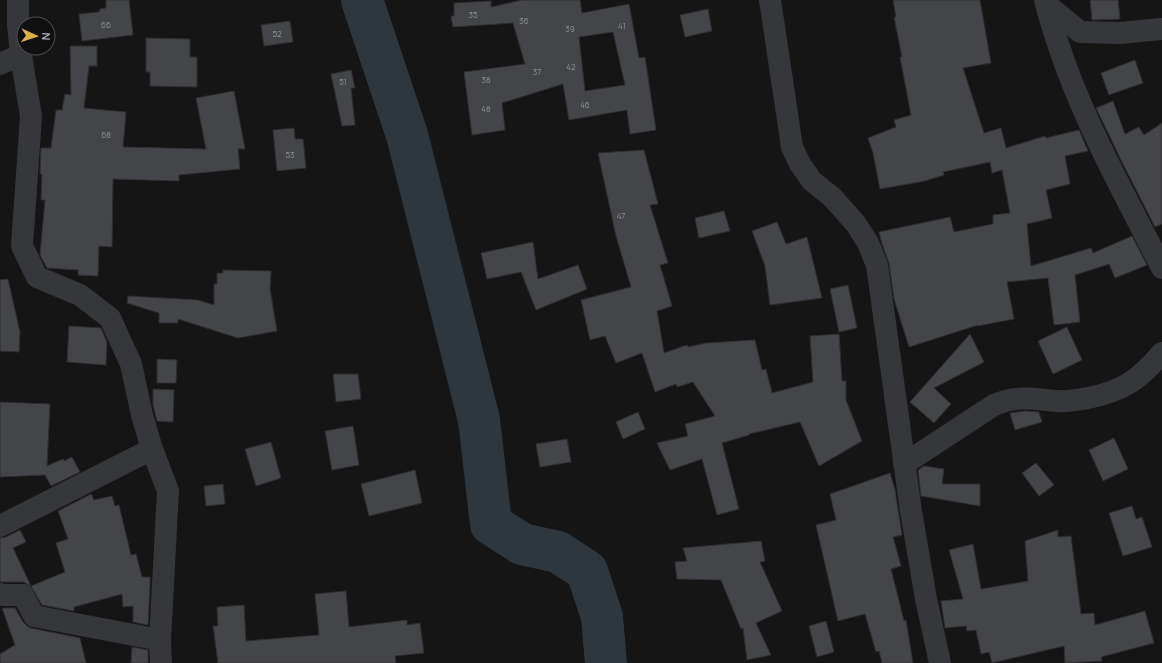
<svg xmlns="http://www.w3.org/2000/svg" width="1162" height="663" font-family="Manrope,sans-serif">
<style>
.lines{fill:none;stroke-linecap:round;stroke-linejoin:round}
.river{stroke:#2f373e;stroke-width:42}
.building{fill:#444549;stroke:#2f2f32;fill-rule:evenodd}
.street{stroke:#36373b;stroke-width:22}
.labels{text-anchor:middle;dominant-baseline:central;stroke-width:3;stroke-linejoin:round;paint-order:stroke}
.number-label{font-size:8px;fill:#8f929a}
</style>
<rect width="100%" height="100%" fill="#151516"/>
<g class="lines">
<path class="river" d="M362,0l45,135 72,285 12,104 31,20 36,8 29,19 15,46 4,46"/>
</g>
<path class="building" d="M106,0h23l4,35 -51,6 -3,-27 20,-2 1,-3 6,-1z
M522,0h58l2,13 47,-9 10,54 6,-1 11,73 -26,4 -3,-24 -58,10 -6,-36 -61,19 3,27 -33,5 -8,-63 61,-8 -12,-41 -60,4 -2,-11h3v-13l37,-2v6zM613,32l12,53 -40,6 -6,-54z
M893,0h87l11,63 -28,5 21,65 17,-5 5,20 39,-12 1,2 33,-8 9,21 -23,5 5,28 -24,6 6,28 -25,6 4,42 60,-18 2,5 39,-17 15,29 -32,13 -6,-14 -34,11 5,47 -26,3 -6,-47 -41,4 7,37 -37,7 1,-1 -69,22 -15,-48 -5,-36 -7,-19 -3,-12 71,-15 4,15 39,-8v-9l17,-2 -8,-43 -10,3 -2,-11 -47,10 1,3 -19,6 -45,8 -7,-36 -5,-15 28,-11 -2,-7 17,-5 -11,-58h2l-8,-40h2z
M1090,0h28l2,19 -28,1z
M708,9l4,22 -27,6 -5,-22z
M290,21l3,21 -29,4 -3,-21z
M146,38l44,1v18h7v30l-47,-1v-14h-4z
M70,46h27v20h-8l-5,42 42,4 -3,35 83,2 -10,-51 38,-7 11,58h-7l2,20 -61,6v6l-66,-2 -1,68 -13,-1 -1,30 -20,-1v-5l-31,-2 -7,-13 5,-55h-4l1,-26h-2l1,-26h10l5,-38h6l3,-16 6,1z
M1135,60l8,23 -34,12 -8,-22z
M351,70l4,18h-4l4,37 -13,1 -11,-52z
M1113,101l12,33 14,-7 5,8 18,-12v101l-7,3 -33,-65 -26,-54z
M294,128l1,11h8l3,29 -29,3 -4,-41z
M644,150l14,54 -8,1 18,58 -8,2 12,41 -15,5 7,42 23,-8 1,2 18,-4 49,-3 7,30 4,-1 6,24 41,-11 -3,-46 29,-2 3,47h4v19l16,41 -43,25 -19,-44 -51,12v1l-27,8 17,66 -22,6 -15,-56 -32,11 -13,-27 31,-7 -3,-12 30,-8 -22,-34 -16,5 -1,-3 -21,8 -13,-39 -26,10 -11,-27 -15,4 -9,-40 50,-13 -15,-51 -18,-83z
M724,211l6,20 -31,7 -4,-20z
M777,222l9,22 21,-7 15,61 -52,7 -5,-39 -13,-35z
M533,242l5,37 40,-14 9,24 -51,21 -15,-38 -34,7 -6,-26z
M223,270l48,1 -1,18 7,42 -39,7 -60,-19v4h-19v-10l-32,-10 1,-7 70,4 16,5v-21h3v-11h6z
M8,279l12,53 -1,20 -19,-1v-71z
M848,285l9,43 -18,4 -9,-43z
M69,326l32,2 6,14 -1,23 -39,-3z
M1067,327l15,33 -29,14 -15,-33z
M970,334l14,28 -50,26 17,16 -17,19 -24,-21z
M157,359l20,1 -1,23h-19z
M333,374h25l3,25 -25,3z
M153,389l21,1 -1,32 -16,-1 -4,-16z
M0,402l50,2 -3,62 16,-7 1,2 8,-4 8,15 -29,14 -6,-11 -45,2z
M1025,411l14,1 3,10 -27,8 -5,-17z
M638,412l7,17 -22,10 -7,-17z
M353,426l6,39 -27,5 -7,-39z
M1114,438l14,31 -25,12 -14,-31z
M567,439l4,23 -31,5 -4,-23z
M271,442l10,36 -25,8 -11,-37z
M1036,463l18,22 -15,11 -17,-23z
M924,466l20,3 -2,15h38v22l-59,-10 -3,-26z
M415,470l7,33 -53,13 -8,-32z
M890,473l5,17 7,45 -9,2 8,29 -10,3 13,52 2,-1 7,43h-31l-3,-12 -3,1 -11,-38 -27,7 -22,-96 20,-5 -6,-26z
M223,484l2,20 -19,2 -2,-20z
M91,494l3,6 18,-4 3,10 4,-1 12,50 5,-1 6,23h8v8l-2,40 -15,-3v-16l-10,1 -1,-13 -48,13v4l-32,-6 -11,-19 34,-14 -9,-29 12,-4 -10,-28z
M1132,506l4,13 6,-2 10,30 -29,9 -14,-43z
M20,530l6,12 -13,6 18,38 -8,-4h-23v-44l6,-1z
M1058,530v7l13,-1 10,78 13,-1 1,12 50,-14 9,32 -53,14 1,4 -37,2 -1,-17 -72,17 -3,-11 -8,2 -5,-24 -9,1 -1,-5 -21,2 -4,-27 22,-2 -14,-49 24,-6 8,45 47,-8 -3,-40z
M761,541l4,20 -5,1 22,49 -26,12 15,32 -24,5 -4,-32 -2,1 -20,-49 -44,-1 -2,-17 12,-1 -4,-13z
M346,591l3,36 58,-7v5l13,-2 4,30 -29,3 1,7h-178l-5,-37h5l-1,-19 27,-2 2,36 73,-6 -4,-41z
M2,608h13l8,14 4,4 4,2 49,10 6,25h-86v-9l15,-9z
M826,621l8,31 -17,5 -8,-31z
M132,647l16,3v13h-17z"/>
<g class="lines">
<path class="street" d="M18,0v24l3,31 10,61 -9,130 15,31 43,18 30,23 21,46 11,51 10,34 16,42 -8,149 1,23
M770,0l22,147 8,17 12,17 20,16 24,27 12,19 9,22 34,246 15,88 14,64
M1045,0c5,22 13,43 20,64 26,71 63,137 97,204
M1046,4l34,28 40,1 42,-4
M0,64l21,-9
M904,464l90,-59c24,-10 38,-6 63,-4 10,1 20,-1 31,-3 35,-7 51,-18 74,-45
M0,526l152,-77
M0,594l2,1h21l11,21 126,24"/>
</g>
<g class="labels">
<g class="number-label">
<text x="473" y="14">35</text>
<text x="524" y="20">36</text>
<text x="106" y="24">66</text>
<text x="622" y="25">41</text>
<text x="570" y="28">39</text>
<text x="277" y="33">52</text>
<text x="571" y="66">42</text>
<text x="537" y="71">37</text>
<text x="486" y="79">38</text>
<text x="343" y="81">51</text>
<text x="585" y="104">46</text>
<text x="486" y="108">48</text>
<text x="106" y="134">68</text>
<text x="290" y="154">53</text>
<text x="621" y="215">47</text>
</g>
</g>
<g transform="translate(36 36) rotate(93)"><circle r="19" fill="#101011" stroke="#4d4e53"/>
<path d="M0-3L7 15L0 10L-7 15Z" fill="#ddb046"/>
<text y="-6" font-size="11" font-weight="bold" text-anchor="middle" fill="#a8acb5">N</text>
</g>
</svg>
